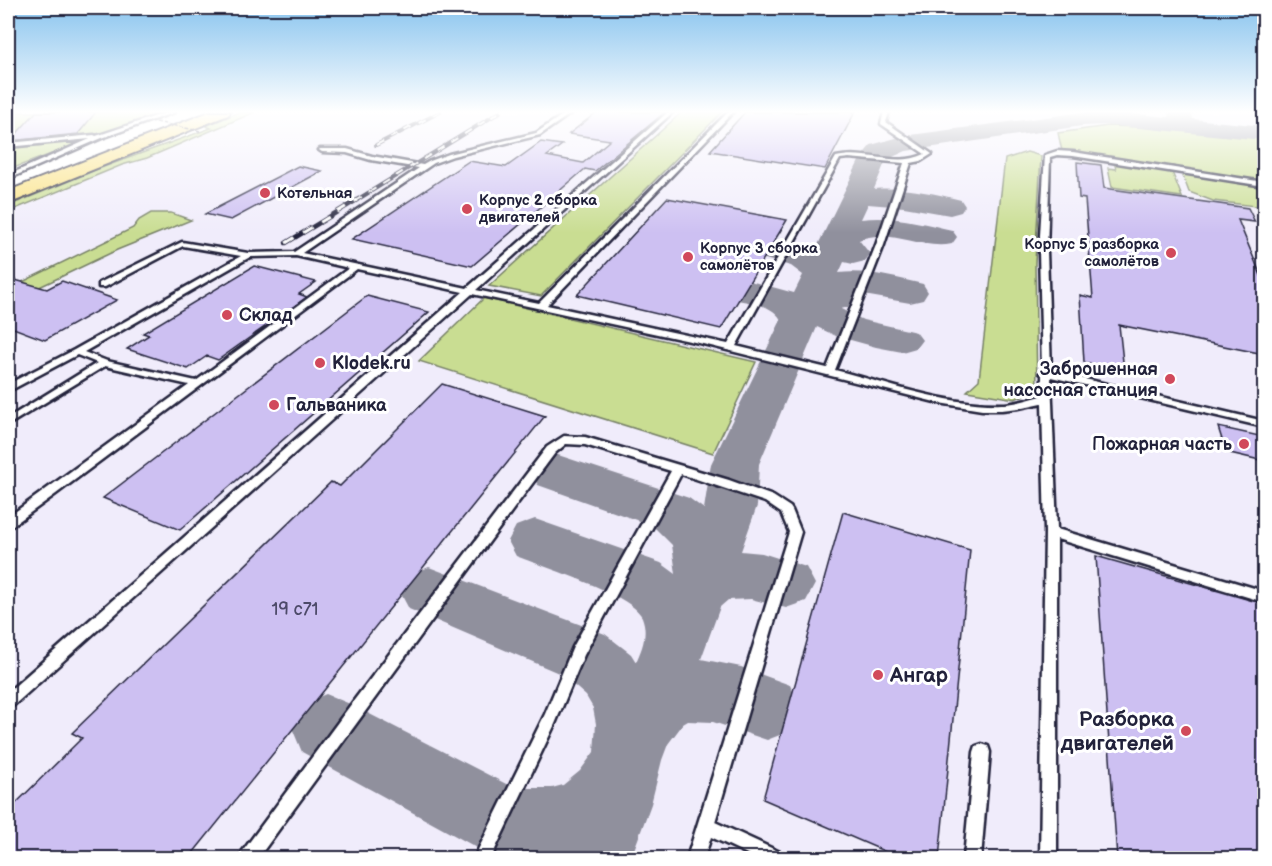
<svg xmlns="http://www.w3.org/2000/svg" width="1272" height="866" font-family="'Balsamiq Sans',sans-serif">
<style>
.built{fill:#f0ecfb}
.green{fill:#c9dd92;stroke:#768066;stroke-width:1.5}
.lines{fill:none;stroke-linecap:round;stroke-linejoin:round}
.taxiway{fill:#90909d;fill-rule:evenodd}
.building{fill:#cdc0f2;stroke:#22223b;stroke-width:1.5}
.service-casing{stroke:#22223b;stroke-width:5}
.primary-casing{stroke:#22223b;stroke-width:4}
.service{fill:#fff;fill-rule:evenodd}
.primary{fill:#fae180;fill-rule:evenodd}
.rail-far1-casing{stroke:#22223b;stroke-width:4}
.rail-casing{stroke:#22223b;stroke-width:4.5}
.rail-far1{stroke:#fff;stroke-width:2;stroke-dasharray:8;stroke-linecap:butt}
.rail{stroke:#fff;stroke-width:3;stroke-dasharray:10;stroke-linecap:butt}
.path-bridge{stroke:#22223b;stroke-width:1.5;stroke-dasharray:4 2;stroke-linecap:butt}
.poi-dot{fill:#d1495b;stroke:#fff;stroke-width:2}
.labels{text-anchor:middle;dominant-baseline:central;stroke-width:6;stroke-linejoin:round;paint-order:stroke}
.far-poi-label{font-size:15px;font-weight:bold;fill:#22223b;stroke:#fff;text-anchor:start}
.poi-label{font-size:18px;font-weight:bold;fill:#22223b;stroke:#fff;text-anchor:start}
.near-number-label{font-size:18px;fill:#4d4a69}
.near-poi-label{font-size:21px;font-weight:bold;fill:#22223b;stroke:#fff;text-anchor:start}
</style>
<rect width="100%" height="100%" fill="#fff"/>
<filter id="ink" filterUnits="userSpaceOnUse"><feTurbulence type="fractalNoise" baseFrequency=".0167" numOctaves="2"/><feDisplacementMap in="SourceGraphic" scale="12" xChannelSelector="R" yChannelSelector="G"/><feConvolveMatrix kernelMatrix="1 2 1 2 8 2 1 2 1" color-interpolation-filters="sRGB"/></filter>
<g filter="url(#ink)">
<path class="built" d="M255,112h1009v746h-1256v-646l114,-47 25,-7z"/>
<path class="green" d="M8,112h157l-157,58z
M239,112h16l-108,46 -25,7 -114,47v-6l90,-37 113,-41 -5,-2z
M682,112h40l-181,184 -52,-10z
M1108,126l34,1 122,11v44l-202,-31 -4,-18z
M1027,152l14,4 -6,107 2,126 -22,10 -48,-8 12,-11 26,-221z
M1114,162l48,6 10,4 10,25 -70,-10 -4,-19 8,1z
M1181,171l83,16v20l-51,-6 -24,-9z
M151,213h20l20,7 -74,30 -109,52v-13l125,-61 6,-8z
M484,298l272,64 -43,91 -294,-92z"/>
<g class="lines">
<path class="taxiway" d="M1084,112h33l52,5 -1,-5h24l1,7 71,7v14l-157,-15 -25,1 -176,25 -20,9 -12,29c29,-2 59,4 87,11l4,6 -4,6 -11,3 -46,-8 -36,-3 -7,15c31,-4 62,4 91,11l5,7 -5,7c-30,7 -63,-17 -93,-4l11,14 -5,7 -12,3 -9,-2 -5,11c28,-3 57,5 84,11l5,8 -5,8 -13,3 -52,-9 2,3 -5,8 -14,4 22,11 53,12 6,8 -6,8 -14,4 -26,-5 -40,-11 -19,-9 -58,137 -2,42 -16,45 21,2 44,14 9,17 -9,17 -20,7 -35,-9 -23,1 -8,7 -19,52 40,8 49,18 10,23 -10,23 -23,9 -54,-18 -25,-1 -5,3 -15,20 -6,16 -11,44 -20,54h-131l-17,-7 -181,-99 -10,-24 10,-24 24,-10 24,10 164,84h38l11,-3 17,-14 14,-19 2,-28 -3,-16 -7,-12 -25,-22 -152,-65 -9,-17 9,-17 20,-8 176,67 26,20 5,8c7,-15 12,-29 6,-45 -10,-23 -101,-51 -126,-61l-8,-15 8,-15 19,-7 126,44 15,11 -4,-29 -19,-19 -115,-41 -8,-13 8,-13 17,-5 134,44 15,11 7,-45 70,-144c-8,-15 -29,-17 -44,-20l-5,-8 5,-8 13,-3 44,12 9,-18 -12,-9 -30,-8 -5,-7 5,-7 12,-3 42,10 46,-94 10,-12 32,-9z"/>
</g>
<path class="building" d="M36,112h60l-18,22 -68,7z
M597,112h68l-70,59 -10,-2 -113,97 -120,-27 117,-78 37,6 35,-25 21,3 -15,11 36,7 27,-23 -41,-6z
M745,112h110l-30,57 -115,-18z
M1077,162l24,3 3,23 144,20 7,14 -17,-2 26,63v71l-145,-29 5,46 -40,-9 -4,-67 13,3 -8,-99 -6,-1z
M298,166l24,5 -91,49 -26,-6z
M667,198l120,22 -66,109 -144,-34z
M254,266l62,16 -17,12 8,3 -89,63 -11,-4 -19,13 -61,-20 22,-14 -6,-2z
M8,278l39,11 15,-8 55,19 -72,40 -37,-14z
M367,296l62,16 -249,218 -77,-32z
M442,384l103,32 -356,442h-181v-47l74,-73 -10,-5 259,-251 9,4z
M1218,427l46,10v24l-38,-9z
M843,512l127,38 -31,308h-39l-137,-59z
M1096,556l168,48v254h-147z"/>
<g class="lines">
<defs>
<path id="service" d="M168,112h7l-73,26 -94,41v-4l82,-36 -82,8v-4l86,-8 2,1z
M567,112h6l-33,23 -87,21 -19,7 -132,90 165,35 201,-176h5l-197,178 63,13 189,-191h5l-186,193 181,39 108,-187c31,-7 61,11 89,-3l-44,-30 3,-12h5l-3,10 46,32 -11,7 -10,2 -27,82 -49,125c55,14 113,36 170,34 13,-1 25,-5 37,-8v-21l-2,-2 2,-2 -3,-120 6,-96 12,-4 16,1 191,30v4l-191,-30 -16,-1 -7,2 -3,94 4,120 213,50v6l-213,-50 6,152 207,62v11l-207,-63v319h-17l5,-326 -3,-129 -23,5 -17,2h-20l-43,-7 -240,-60 -227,-49 -459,412 -5,2v-16l455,-400 -106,-23 -301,225 -44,32 -4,1v-10l181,-132 -84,-19 -97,59v-7l89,-55 -20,-8 -66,35 -3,1v-7l66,-34 167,-94 -58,-10 -78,41h-6v-4l83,-41 66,11 46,-1 125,-84 -48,-8 -24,-7 -25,-1 -3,-2 1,-1h27l25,7 51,9 7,-4 19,-7 87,-21zM849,158l55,5 -28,82 -49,123 -91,-22 104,-187zM296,256l53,12 -153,113 -89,-20 -23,-9 166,-95z
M564,436l21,1 144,43 44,16 17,11 2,3 9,22 -86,290 65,30 2,6h-26l-45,-21 -7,21h-17l102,-326 -8,-19 -16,-11 -84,-28 -97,181 -29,69 -64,134h-17l71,-144 28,-67 98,-176 -86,-26 -19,-1 -11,9 -38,51 -259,354h-18l2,-6 113,-153 192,-252z
M982,744l6,2 2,6 -9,106h-17l10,-106 2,-6z"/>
<path id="primary" d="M209,112h21l-2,3 -220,89v-13z"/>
</defs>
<use href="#service" class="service-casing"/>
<use href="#primary" class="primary-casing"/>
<use href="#service" class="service"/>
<use href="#primary" class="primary"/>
<defs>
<path id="rail-far1" d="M376,145l64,-33
M355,201l145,-89"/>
<path id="rail" d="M286,243l71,-43"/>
</defs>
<use href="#rail-far1" class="rail-far1-casing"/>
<use href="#rail" class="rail-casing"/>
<use href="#rail-far1" class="rail-far1"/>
<use href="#rail" class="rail"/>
<path class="path-bridge" d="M156,122l44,9"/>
</g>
</g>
<linearGradient id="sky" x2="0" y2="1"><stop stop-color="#87c3ee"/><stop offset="0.48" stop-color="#fff"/><stop offset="1" stop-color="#fff" stop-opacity="0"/></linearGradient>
<rect width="1272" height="233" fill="url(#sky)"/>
<g class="poi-dot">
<circle cx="265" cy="193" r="6"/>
<circle cx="467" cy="209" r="6"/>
<circle cx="1171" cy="253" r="6"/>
<circle cx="688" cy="257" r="6"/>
<circle cx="227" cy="315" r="6"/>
<circle cx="320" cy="363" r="6"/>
<circle cx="1170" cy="379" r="6"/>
<circle cx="274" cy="405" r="6"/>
<circle cx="1244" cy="444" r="6"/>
<circle cx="878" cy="675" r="6"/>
<circle cx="1186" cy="731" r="6"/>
</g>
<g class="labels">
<g class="far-poi-label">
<text x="277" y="193">Котельная</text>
<text x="479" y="200">Корпус 2 сборка<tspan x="479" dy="17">двигателей</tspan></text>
<text x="1159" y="244" text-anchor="end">Корпус 5 разборка<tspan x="1159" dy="17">самолётов</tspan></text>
<text x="700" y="248">Корпус 3 сборка<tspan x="700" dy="17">самолётов</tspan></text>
</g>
<g class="poi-label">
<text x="239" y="315">Склад</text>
<text x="332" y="363">Klodek.ru</text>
<text x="1158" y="369" text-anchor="end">Заброшенная<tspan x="1158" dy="21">насосная станция</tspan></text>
<text x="286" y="405">Гальваника</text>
<text x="1232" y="444" text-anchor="end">Пожарная часть</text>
</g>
<g class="near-number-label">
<text x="295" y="609">19 с71</text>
</g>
<g class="near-poi-label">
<text x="890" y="675">Ангар</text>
<text x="1174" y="719" text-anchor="end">Разборка<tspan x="1174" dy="24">двигателей</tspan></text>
</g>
</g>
<rect width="1272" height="866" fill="none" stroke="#fff" stroke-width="30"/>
<rect x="15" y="15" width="1242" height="836" fill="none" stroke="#22223b" stroke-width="2" filter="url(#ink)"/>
</svg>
